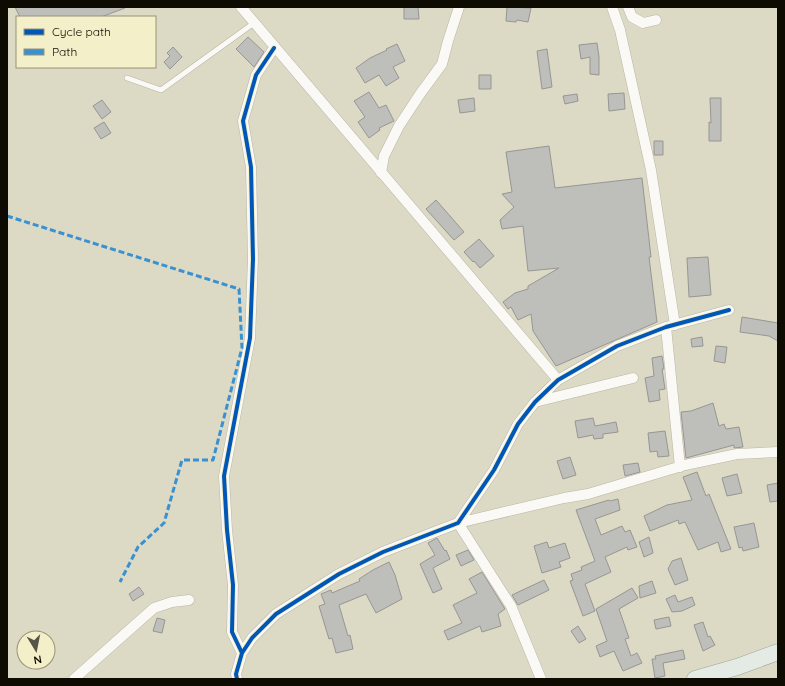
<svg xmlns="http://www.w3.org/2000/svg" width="785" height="686" font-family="Quicksand,sans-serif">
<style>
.building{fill:#bebebb;stroke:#979693}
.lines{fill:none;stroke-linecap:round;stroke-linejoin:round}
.service-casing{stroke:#b8b6a6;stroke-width:6}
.minor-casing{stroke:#b8b6a6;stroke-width:11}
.primary-casing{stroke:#9ba696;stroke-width:17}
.service{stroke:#faf9f6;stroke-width:5}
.minor{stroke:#faf9f6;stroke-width:10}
.primary{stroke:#e4ebe4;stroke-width:16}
.quiet{stroke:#3891d1;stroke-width:3;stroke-dasharray:6 3;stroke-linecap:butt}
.cycleway-casing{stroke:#f3efc8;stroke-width:6}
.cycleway{stroke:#0057b8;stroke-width:4}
</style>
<rect width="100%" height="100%" fill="#dcd9c5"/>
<path class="building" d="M15,7h110v1l-24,9h-81z
M404,7h14l1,12h-15z
M507,7l24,1 -3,14 -11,-2 -1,2 -10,-1z
M248,37l16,15 -10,15 -18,-18z
M597,43l2,14v18l-9,-1v-17l-9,2 -2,-14z
M397,44l8,17 -12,6 6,11 -13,8 -7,-11 -14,8 -9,-15 14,-10 17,-8 -1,-1z
M173,47l9,10 -12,12 -6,-7 6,-6 -3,-3z
M547,49l5,38 -10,2 -5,-38z
M479,75h12v14h-12z
M369,92l10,16 7,-3 8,16 -15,7 1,2 -11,8 -11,-16 7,-5 -11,-16z
M624,93l1,16 -16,2 -1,-17z
M577,94l1,7 -13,3 -2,-8z
M474,98l1,13 -15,2 -2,-13z
M710,98h11v43h-12v-19l2,1z
M102,100l9,12 -9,7 -9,-13z
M104,122l7,11 -10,6 -7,-11z
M654,141h9v14h-9z
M549,146l6,42 87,-10 9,79h-2l8,65 -101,44 -23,-35 -2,-17 -13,6 -7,-13 -3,2 -5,-7 12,-9 13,-4v-3l31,-18 -31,3 -5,-45 -21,3 -2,-9 14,-13 -12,-13 10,-2 -6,-40z
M436,200l28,32 -10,8 -28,-31z
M479,239l15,17 -14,12 -6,-7 -1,1 -9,-10z
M708,257l3,38 -22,2 -2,-39z
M742,317l36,6v18l-9,-5 -29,-4z
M702,337l1,9 -11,1 -1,-8z
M716,346l11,1 -2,16 -11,-2z
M662,356l2,13h-2l3,20 -6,1 1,10 -11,2 -4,-24 9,-2 -2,-18z
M713,403l6,23 5,-2 2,5 13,-2 4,20 -9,1v-3l-48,13 -5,-46 10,-1z
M593,418l2,8 21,-4 2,10 -15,2v4l-9,1 -1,-4 -15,3 -3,-17z
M665,431l4,25 -11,1 -1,-6 -7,1 -2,-19z
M570,457l6,18 -13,4 -6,-18z
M638,463l2,9 -15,4 -2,-11z
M697,472l9,24 3,-2 22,55 -10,3 -3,-10 -20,8 -13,-28 -6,2 -1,-4 -28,11 -6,-15 23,-11 25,-5 -9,-23z
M737,474l5,19 -15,3 -5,-18z
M778,483v18l-8,1 -3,-17z
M618,499l2,11 -25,9 6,16 21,-9 3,6 5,-2 7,17 -9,3 -1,-3 -22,10 6,15 -26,12 10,27 -12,5 -13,-35 3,-1 -2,-6 11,-4 -1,-3 14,-6 -19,-51 33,-10 1,1z
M754,523l5,24 -16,4 -1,-4 -3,1 -5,-21z
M649,537l4,16 -9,4 -5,-15z
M437,538l8,13 1,-1 4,9 -17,9 9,21 -9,4 -13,-29 15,-9 -7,-12z
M547,542l2,6 16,-5 5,15 -11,4 2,5 -19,6 -8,-27z
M468,550l6,10 -13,6 -5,-11z
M681,558l7,22 -13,5 -7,-16 4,-8z
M389,562l6,13 7,24 -26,14 -10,-19 -27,11 9,31 2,-1 3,14 -17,4 -4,-15 -3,1 -10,-33 6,-2 -4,-10 10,-4 1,3 28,-12 -1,-2 14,-9z
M482,572l23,37 -7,5 3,12 -19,6 -2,-6 -32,14 -4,-9 18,-8 -9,-18 24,-12 -8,-14z
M544,580l5,10 -31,15 -6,-10z
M652,581l4,12 -16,5 -1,-12z
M139,587l5,7 -11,7 -4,-7z
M632,588l6,10 -19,11 10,29 -4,1 6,17 6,-3 5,10 -19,8 -9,-20 -14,6 -4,-11 11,-5 -11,-32z
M675,595l3,7 14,-5 3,8 -13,6 -10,1 -6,-13z
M669,617l2,9 -15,3 -2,-9z
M157,618l8,2 -3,13 -9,-2z
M703,622l5,15 2,-1 5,9 -12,6 -9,-26z
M578,626l8,13 -7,4 -8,-12z
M683,650l2,9 -22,4 2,13 -10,2 -3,-19h4l-1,-3z"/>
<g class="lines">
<defs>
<path id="service" d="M127,78l34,12 93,-67"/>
<path id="minor" d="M241,7l317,373
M612,7l8,23 31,140 24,155
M628,7l4,10 11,6 13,-3
M381,173l3,-17 15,-30 21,-32 22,-30 6,-23 11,-34
M666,327l14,140
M535,402l98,-24
M242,653l-10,-21 1,-47 -6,-55 -3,-54 26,-138 3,-79 -2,-92 -8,-46 13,-46 18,-27
M74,679l80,-71 18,-6 17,-2
M237,679l-1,-5 6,-21 10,-15 24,-24 63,-40 44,-22 75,-29 36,-53 24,-46 17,-22 23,-22 59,-34 49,-19 63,-17
M541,679l-30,-73 -53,-83 106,-25 24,-4 97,-29 52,-11 41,-2"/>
<path id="primary" d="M695,679l42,-12 41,-15"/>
</defs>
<use href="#service" class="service-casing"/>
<use href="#minor" class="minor-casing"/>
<use href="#primary" class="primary-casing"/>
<use href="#service" class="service"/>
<use href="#minor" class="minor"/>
<use href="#primary" class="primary"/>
<path class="quiet" d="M7,216l232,73 3,59 -29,112h-31l-18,63 -26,24 -18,35"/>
<defs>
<path id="cycleway" d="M242,653l-10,-21 1,-47 -6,-55 -3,-54 26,-138 3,-79 -2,-92 -8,-46 13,-46 18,-27
M237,679l-1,-5 6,-21 10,-15 24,-24 63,-40 44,-22 75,-29 36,-53 24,-46 17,-22 23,-22 59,-34 49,-19 63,-17"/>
</defs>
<use href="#cycleway" class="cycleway-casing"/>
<use href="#cycleway" class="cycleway"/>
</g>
<rect width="785" height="686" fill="none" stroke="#0e0c02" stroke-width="16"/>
<rect x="16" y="16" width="140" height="52" fill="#f3efc8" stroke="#979479"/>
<rect x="24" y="29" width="20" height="6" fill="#0057b8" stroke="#979479"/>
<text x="52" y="36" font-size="12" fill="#0e0c02">Cycle path</text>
<rect x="24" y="49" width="20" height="6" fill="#3891d1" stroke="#979479"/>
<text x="52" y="56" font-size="12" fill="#0e0c02">Path</text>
<g transform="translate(36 650) rotate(170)"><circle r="19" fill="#f3efc8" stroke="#979479"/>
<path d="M0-3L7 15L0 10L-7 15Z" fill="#565446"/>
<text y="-6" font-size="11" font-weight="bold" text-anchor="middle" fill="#0e0c02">N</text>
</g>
</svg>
